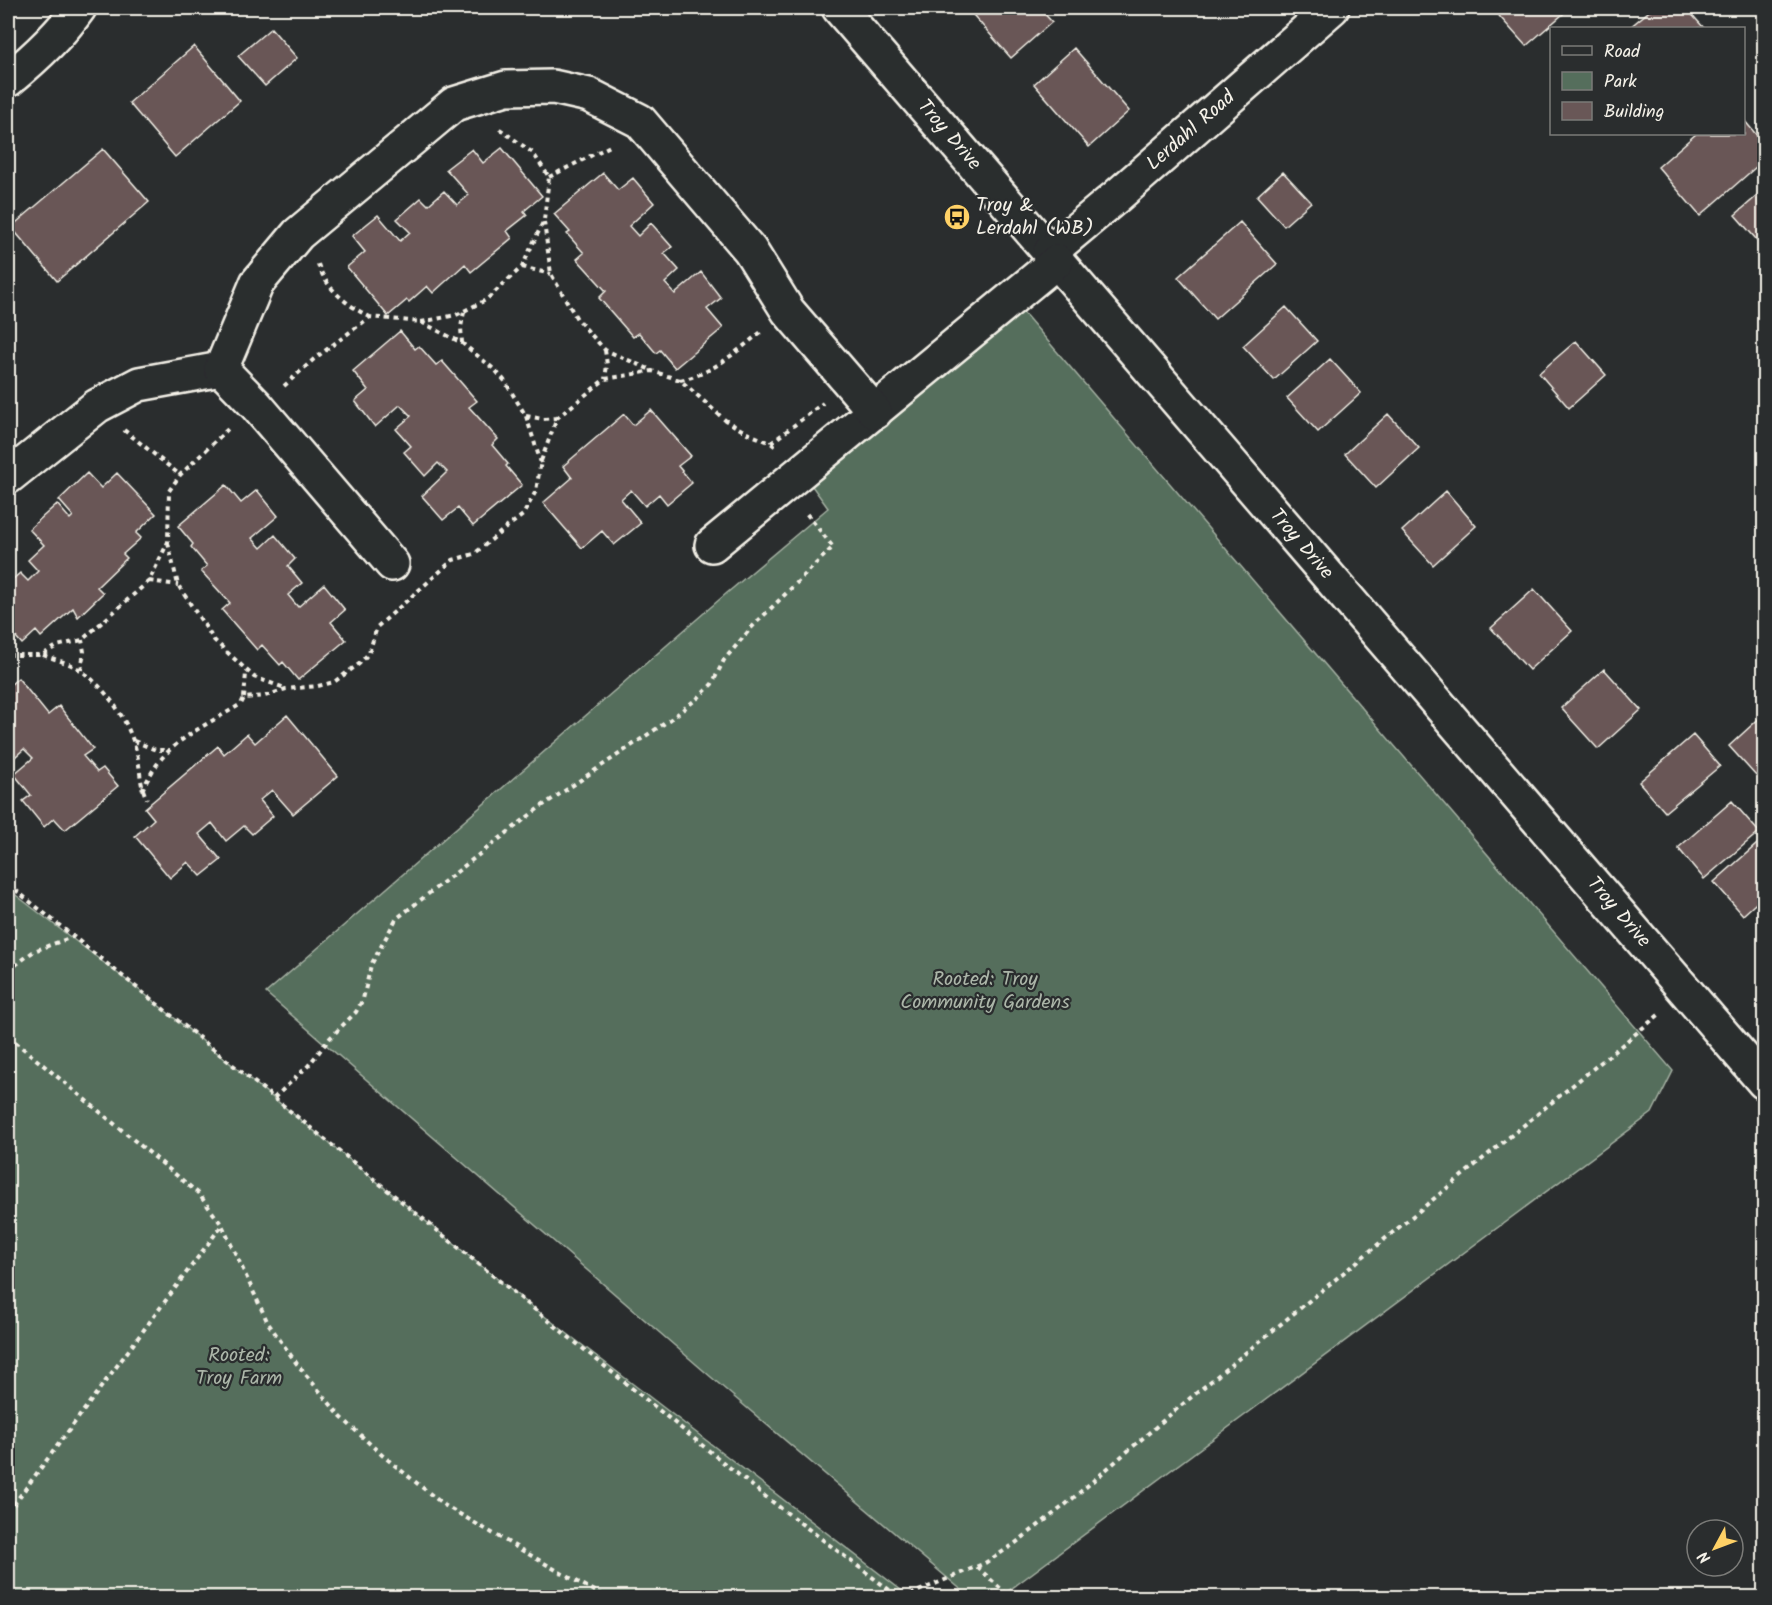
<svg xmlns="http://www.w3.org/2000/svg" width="1772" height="1605" font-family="Kalam,sans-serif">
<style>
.green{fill:#556e5c;stroke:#a4b0a2;stroke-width:1.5}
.building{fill:#695757;stroke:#f4f1e8;stroke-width:1.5}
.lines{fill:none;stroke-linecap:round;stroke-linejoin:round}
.minor-casing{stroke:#f4f1e8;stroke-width:38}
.path{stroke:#f4f1e8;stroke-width:4;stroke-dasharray:4.5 4.5;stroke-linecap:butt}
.minor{stroke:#2a2d2e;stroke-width:33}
.labels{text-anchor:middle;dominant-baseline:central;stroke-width:4.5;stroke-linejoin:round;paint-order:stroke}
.street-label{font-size:20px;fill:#f4f1e8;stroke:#2a2d2e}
.poi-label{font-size:20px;fill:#f4f1e8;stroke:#2a2d2e;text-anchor:start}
.park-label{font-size:20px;fill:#acb6a9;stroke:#2a2d2e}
</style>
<rect width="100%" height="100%" fill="#2a2d2e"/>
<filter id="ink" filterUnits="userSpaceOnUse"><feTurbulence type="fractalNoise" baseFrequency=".0167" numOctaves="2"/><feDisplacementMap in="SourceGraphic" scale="12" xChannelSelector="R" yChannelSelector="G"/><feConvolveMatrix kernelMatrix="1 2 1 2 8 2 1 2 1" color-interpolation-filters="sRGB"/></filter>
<g filter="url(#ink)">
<path class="green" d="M1023,312l650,759 -21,42 -652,484 -29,1 -238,-202 -467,-403 461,-400 101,-85 -16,-22z
M8,889l139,107 374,302 389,299h-902z"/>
<path class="building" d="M967,8h72l13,14 -41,36z
M1492,8h78l-44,38z
M1653,8h33l18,20h-75z
M271,28l26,30 -32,28 -27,-30z
M194,46l46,55 -65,56 -46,-54z
M1074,48l55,63 -40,36 -55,-63z
M1744,120l20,24v16l-64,56 -42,-49 38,-33h48z
M502,148l40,48 -18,15 3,4 -20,16 5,7 -41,34 -6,-8 -32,29 -6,-7 -18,16 -2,-2 -19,16 -41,-49 18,-15 -13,-16 26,-21 22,26 10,-9 -13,-13 24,-21 7,7 16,-14 13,14 12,-10 -23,-26 26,-20 11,14z
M103,149l46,53 -92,79 -46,-54z
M1283,172l28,30 -27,24 -27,-30z
M603,173l15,17 15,-12 21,25 -25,23 9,10 13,-13 21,24 -8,6 15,17 -14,13 10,11 26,-22 20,26 -14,11 16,19 -48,40 -15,-18 -4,3 -17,-20 -6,4 -34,-39 7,-7 -29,-32 7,-6 -17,-19 3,-2 -16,-18z
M1764,190v58l-29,-33z
M1240,222l37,42 -62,55 -37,-42z
M1286,307l31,34 -43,39 -31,-34z
M400,331l15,18 4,-3 17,19 6,-4 35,40 -8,6 29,32 -6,6 16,19 -2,2 16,19 -49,41 -15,-18 -15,12 -21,-24 25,-24 -9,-9 -13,13 -21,-24 7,-6 -15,-17 15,-13 -11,-11 -25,22 -20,-26 13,-11 -15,-19z
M1576,341l30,34 -37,33 -30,-35z
M1330,359l31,34 -43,39 -31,-34z
M651,410l40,46 -13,10 14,17 -25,21 -8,-10 -14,12 -14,-16 -10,9 20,24 -27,22 -12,-14 -20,17 -39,-45 29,-25 -9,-12 61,-52 9,11z
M1388,414l31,34 -43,40 -31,-34z
M87,473l14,15 16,-15 39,41 -20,19 5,5 -18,16 4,4 -30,29 6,6 -25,24 -5,-9 -32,29 -5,-6 -14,13 -14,-16v-53l4,5 8,-7 8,8 10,-10 -10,-11 16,-15 -15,-16 28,-25 13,15 3,-3 -14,-16z
M226,485l15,18 16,-13 21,26 -26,22 9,10 14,-13 20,24 -7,7 14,17 -14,12 10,12 26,-23 21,26 -14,12 15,18 -48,40 -15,-18 -3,3 -18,-20 -5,5 -35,-40 8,-7 -29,-32 6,-5 -16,-19 2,-3 -15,-18z
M1446,491l30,35 -43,39 -31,-34z
M1534,589l38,42 -43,39 -38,-42z
M1604,669l37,41 -43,39 -37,-41z
M18,678l30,37 11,-9 34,43 -10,7 14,16 6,-4 15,18 -53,44 -11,-12 -10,9 -21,-26 8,-6 -17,-21 19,-16 -9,-9 -16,14v-76z
M1764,714v54l-8,8 -27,-30z
M287,715l51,61 -45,38 -21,-24 -12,10 13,16 -21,18 -8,-8 -18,15 -14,-18 -13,11 22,26 -20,16 -13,-14 -18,16 -35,-42 19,-17 -9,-11 73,-62 6,8 23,-20 8,9z
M1693,735l27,31 -55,46 -26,-30z
M1732,801l27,31 -55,47 -26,-31z
M1764,838v58l-21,19 -29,-33z"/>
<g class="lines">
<defs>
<g id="minor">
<path id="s1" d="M839,8l925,1074"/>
<path d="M8,80c27,-22 51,-44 71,-72"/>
<path id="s2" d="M1050,252l67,-56 215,-188"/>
<path d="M8,477l89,-71 42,-22 82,-15"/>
<path d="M712,545l345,-284"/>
<path d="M392,564l-136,-159 -35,-36 36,-86 41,-49 156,-130 52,-16 47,-1 36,8 51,26 110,129 38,61 87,101"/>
</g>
</defs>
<use href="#minor" class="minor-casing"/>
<path class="path" d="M549,177l63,-32
M544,222l7,52 26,45 28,31 46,20
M318,264c8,25 29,41 52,53
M522,267l29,7
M421,322l35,-7 30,-15 36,-33 22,-47 5,-43 -16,-24 -36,-26
M462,343l-1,-16 3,-15
M605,350l2,15 -2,14
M680,380c32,-6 56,-28 81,-48
M284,386l30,-27 56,-42 51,5 41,21 33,27 9,10 22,36 15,47
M526,416l17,3 14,-1
M124,430l56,45
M771,443l52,-40
M168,543l10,42 36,55 40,37 31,11
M149,581l29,4
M8,655h34l15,-9 25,-6 67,-59 19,-39 1,-51 11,-16 49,-47
M43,655c13,5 28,8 39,16 27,21 47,50 55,83 4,16 2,30 10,45
M81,670l3,-18 -2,-12
M244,698l2,-25
M134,741l22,9h14
M142,790c6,-11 12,-23 20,-32 21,-24 52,-37 79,-54l3,-6 21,-2 21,-7 32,-3 16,-4 25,-18 10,-11 8,-26 76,-67 21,-6 33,-27 16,-12 13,-24 5,-30 16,-43 48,-39 47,-8 28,9 45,40 22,13 24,10 6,5
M8,884l266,214 492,399 134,101
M8,971l26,-20 38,-14
M8,1036l190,157 24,32 46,98 29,41 44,53 41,38 62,50 119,69 45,24
M274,1098l34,-32 22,-28 26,-26 7,-13 8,-34 25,-46 143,-111 132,-89 28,-22 13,-13 12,-24 28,-33 81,-80 -27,-34
M8,1512l214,-287
M977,1567l34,31
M902,1598l83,-35 28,-18 52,-40 107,-92 489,-400"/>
<use href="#minor" class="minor"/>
</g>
</g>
<defs>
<symbol id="bus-disc" viewBox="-11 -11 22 22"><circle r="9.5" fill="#ffd166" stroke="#2a2d2e"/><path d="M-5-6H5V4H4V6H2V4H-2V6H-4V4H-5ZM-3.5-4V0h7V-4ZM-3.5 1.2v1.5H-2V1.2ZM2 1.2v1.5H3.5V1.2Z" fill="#111"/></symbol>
</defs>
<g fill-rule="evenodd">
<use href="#bus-disc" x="942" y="202" width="30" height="30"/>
</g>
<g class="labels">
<g class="street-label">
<text stroke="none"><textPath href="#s2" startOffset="186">Lerdahl Road</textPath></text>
<text stroke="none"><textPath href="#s1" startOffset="168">Troy Drive</textPath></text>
<text stroke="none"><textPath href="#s1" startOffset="708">Troy Drive</textPath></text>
<text stroke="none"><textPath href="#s1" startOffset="1194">Troy Drive</textPath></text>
</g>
<g class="poi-label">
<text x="976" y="206">Troy &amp;<tspan x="976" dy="23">Lerdahl (WB)</tspan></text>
</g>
<g class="park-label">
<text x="985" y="980">Rooted: Troy<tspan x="985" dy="23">Community Gardens</tspan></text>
<text x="239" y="1356">Rooted:<tspan x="239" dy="23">Troy Farm</tspan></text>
</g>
</g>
<rect width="1772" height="1605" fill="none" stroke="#2a2d2e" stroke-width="30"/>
<rect x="15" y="15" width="1742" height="1575" fill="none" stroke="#f4f1e8" stroke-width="2" filter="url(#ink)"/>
<rect x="1550" y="27" width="195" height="108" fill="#2a2d2e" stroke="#7b7b78" stroke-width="1.5"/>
<rect x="1562" y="46" width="30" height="9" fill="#2a2d2e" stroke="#7b7b78" stroke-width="1.5"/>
<text x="1604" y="57" font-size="18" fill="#f4f1e8">Road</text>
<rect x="1562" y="72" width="30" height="18" fill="#556e5c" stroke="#7b7b78" stroke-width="1.5"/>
<text x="1604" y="87" font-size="18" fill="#f4f1e8">Park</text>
<rect x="1562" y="102" width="30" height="18" fill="#695757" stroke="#7b7b78" stroke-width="1.5"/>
<text x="1604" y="117" font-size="18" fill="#f4f1e8">Building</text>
<g transform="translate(1715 1548) rotate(229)"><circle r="28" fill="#2a2d2e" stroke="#7b7b78" stroke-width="1.5"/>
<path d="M0-4.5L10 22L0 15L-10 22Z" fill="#ffd166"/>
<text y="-9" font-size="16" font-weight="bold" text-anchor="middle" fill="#f4f1e8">N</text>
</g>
</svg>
